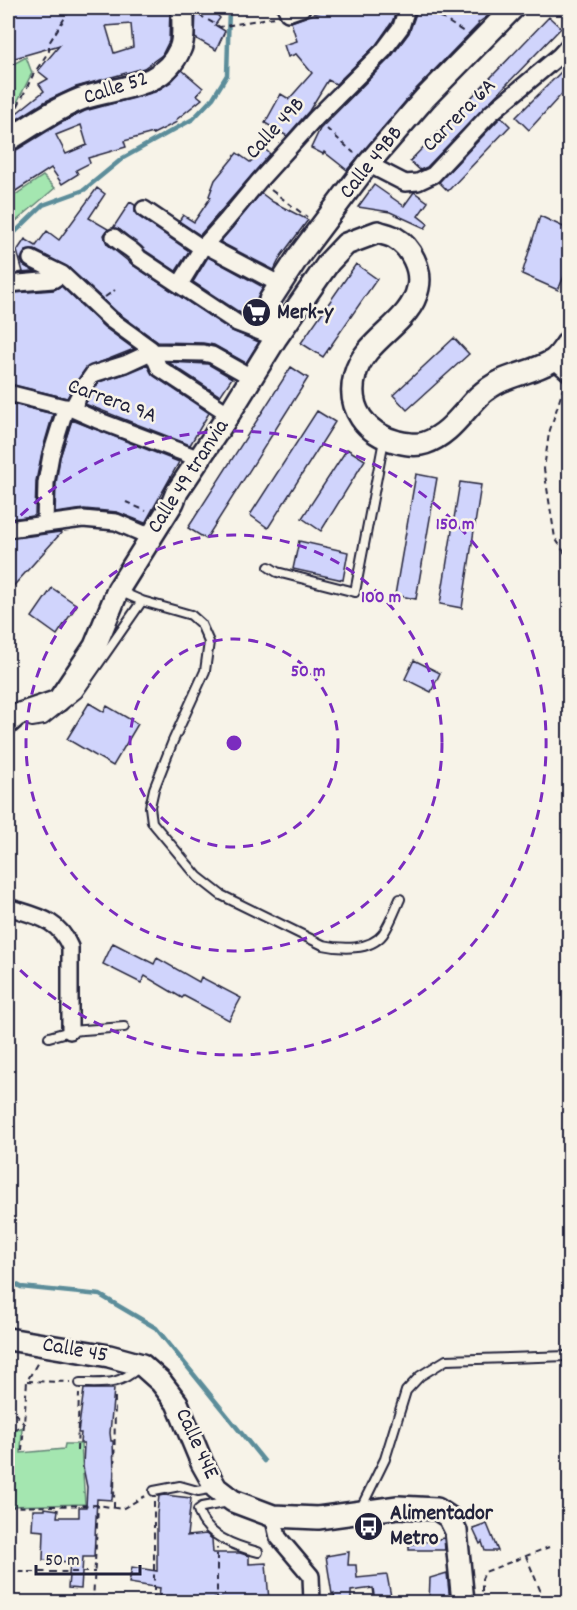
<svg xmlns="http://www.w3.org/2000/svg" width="577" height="1610" font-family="Dekko,sans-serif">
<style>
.green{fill:#a4e6b0;stroke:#638476;stroke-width:1.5}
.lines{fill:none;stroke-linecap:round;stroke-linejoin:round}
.stream{stroke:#5c8d9a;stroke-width:4.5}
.building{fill:#d0d4fc;stroke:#22223b;stroke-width:1.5;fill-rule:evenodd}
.lane-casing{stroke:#22223b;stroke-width:12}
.street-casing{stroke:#22223b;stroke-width:20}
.secondary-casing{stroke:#22223b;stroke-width:26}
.path{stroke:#22223b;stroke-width:2;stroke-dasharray:6 4.5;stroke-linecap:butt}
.lane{stroke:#f7f3e8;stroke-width:8}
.street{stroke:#f7f3e8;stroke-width:15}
.secondary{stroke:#f7f3e8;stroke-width:21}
.ring{fill:none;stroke:#7b2cbf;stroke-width:3;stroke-dasharray:10 8}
.labels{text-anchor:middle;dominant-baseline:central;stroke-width:5;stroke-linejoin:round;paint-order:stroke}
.street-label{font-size:22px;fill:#22223b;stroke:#f7f3e8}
.poi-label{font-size:22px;font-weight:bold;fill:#22223b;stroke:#f7f3e8;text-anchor:start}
.centre{fill:#7b2cbf;stroke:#f7f3e8;stroke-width:3}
.ring-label{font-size:18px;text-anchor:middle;font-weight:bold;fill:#7b2cbf;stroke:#f7f3e8;stroke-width:5;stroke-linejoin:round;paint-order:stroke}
</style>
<rect width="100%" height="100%" fill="#f7f3e8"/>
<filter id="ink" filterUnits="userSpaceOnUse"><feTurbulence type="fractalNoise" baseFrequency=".0167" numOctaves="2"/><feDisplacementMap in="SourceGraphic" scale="12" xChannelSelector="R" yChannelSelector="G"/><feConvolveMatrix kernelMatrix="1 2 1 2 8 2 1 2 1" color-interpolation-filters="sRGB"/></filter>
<g filter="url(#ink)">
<path class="green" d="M26,57l6,16 -21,41 -3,1v-48z
M43,176l12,12 -47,40v-28z
M22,1427l-1,26 43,-4 1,-5h16l4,60 -77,2v-71z"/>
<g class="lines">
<path class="stream" d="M8,239l35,-34 41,-15 39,-32 70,-39 20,-21 14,-23 2,-67
M8,1280l13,7 79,8 56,33 108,133"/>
</g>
<path class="building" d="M8,8h162l-1,33 -7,14 -18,13 -68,19 -30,14 -38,24v-5l36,-29 -5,-7 9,-5 -10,-8 22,-26 -52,15zM131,24l2,23 -19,6 -8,-27z
M196,8h15l9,10 -5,7 10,6 -9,19 -21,-12z
M331,8h63l2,4 -4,10 -16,23 -40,39 -8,-4 -19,31 -22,25 -22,-13 16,-29 8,5 23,-26 -16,-19 -8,3 -4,-12 13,-4 -6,-19z
M418,8h68l3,7 -11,8 1,1 -63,65 -69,81 -23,-18 -1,2 -12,-6 9,-19 71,-72 18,-24z
M549,17l12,11 -134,139 -7,3 -10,-9z
M570,63v22l-41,45 -13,-13z
M182,70l21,18 -6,7 5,4 -26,21 1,2 -24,12v-1l-29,8 2,6 -38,11 2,5 -14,7 2,4 -16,10 -11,-16 -43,28v-43l7,-2 44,-27 26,-13 70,-19 16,-10zM81,125l6,20 -21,9 -10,-19z
M501,117l9,9 -62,65 -9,-9z
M265,149l5,5 -70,81 -21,-14 4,-6 11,7 17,-25 -2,-1 6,-16 22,-27 13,9z
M374,185l30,21 10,-14 14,10 -10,14 10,8 -3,4 -35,-16 -32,-5z
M97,188l8,6 -16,24 19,11 -4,6 3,9 27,22 98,65 27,11 -13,21 -32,-18 -11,-2 -45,-1 -41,-30 -49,-45 -33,-17 -9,1 -5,8 2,6 12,7 -17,1 5,-1 -6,-21 8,-12 11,7 11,-15 12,9z
M261,193l12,9 35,18 -27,36 -7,14 -54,-28z
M130,202l5,3v8l4,4 50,34 -13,20 -30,-20 -26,-21 -7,-2z
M540,216l30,14v33l-12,27 -36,-16z
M208,257l55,30 -10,20 3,1v12l-14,-6 -49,-32z
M356,264l21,15 -54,78 -22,-14z
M61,286l43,41 30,22 -48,19 -19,30 -59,-14v-85l7,-1 -1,-5 40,-3z
M454,338l15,16 -62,56 -14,-15z
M168,362l40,2 24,14 -12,18z
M147,365l7,11 55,37 -19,32 -105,-41 14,-22 29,-9z
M291,367l17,11 -102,161 -18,-11z
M8,403l45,11 -11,38 -6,29 -1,35 -27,3z
M317,411l18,11 -67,106 -18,-13z
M72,420l107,42 -34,61 -28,-11 -33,-3 -29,4 1,-29 4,-27z
M347,449l18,11 -44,71 -19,-13z
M416,474l21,4 -21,121 -21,-4z
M460,482l21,3 -19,123 -22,-4z
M60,532l1,1 -53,59v-53z
M299,541l49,11 -5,28 -50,-11z
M52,588l25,17 -20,30 -25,-18z
M414,660l26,13 -9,19 -26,-13z
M89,703l15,9 3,-6 31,18 -25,42 -46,-27z
M113,943l41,21 3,-6 42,24 2,-5 40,21 -12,22 -45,-24 -2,2 -37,-22 -4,7 -38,-19z
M84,1389h30l-4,44 1,8h2l1,31 -2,28 -15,-1 -3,58h-11l-2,32 -13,-1 2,-26 -27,-2 1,-29 -12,-1 1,-20h12v-2l13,2 -1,7h22v-10h7l1,-20 -4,-20 1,-24h-4l1,-10h-3z
M164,1495l27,3 -4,38 19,-2 6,5 1,14h27l9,3v8l17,-1 3,38 -46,1v-3l-64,-3 1,-8 -31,-5 3,-16 25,4v-57l2,-18z
M487,1524l11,27h-13l-3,-9 -2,2 -7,-15z
M444,1538l1,12h-36v-5z
M349,1552l-1,13h8l1,13 30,-3 5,27h-17l-2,-14 -22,3v11h-16l-1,-9 -2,1 -6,-38z
M447,1573l3,29h-21l1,-24z"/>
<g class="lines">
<defs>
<path id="lane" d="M269,567l8,5 78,20 29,-152
M119,591l23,10 49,14 10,9 8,18 -4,29 -32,70 -19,48 -4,18 2,15 46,55 23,18 102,50c18,4 47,6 60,-11 7,-10 12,-24 17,-35
M22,718l10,4 12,-2 34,-27 64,-92
M49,1037l21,-6 54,-4
M80,1383c25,0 38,3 58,-15
M154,1491l26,-5 18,5 17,-3
M229,1502l-27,5 -4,3c7,26 37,36 60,42
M360,1510l25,-51 21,-68 14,-15 26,-16 122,-4"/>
<path id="street" d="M286,8l2,5 14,-5
M368,164l37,19 13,-1 15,-7 58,-62 68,-57 11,-12
M144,209l58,39
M114,237c7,8 20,12 25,21l98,65 39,15
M205,245l74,39
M31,259l31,15 49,46 40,29 8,19 70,46
M8,284l45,-4 9,-6
M180,284l22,-36 24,-27 33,-40 57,-63 67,-67 18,-24 6,-19
M554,360l16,14
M8,393l64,16 25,11 103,39
M72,409l11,-21 10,-14 32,-10 26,-12 52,1 9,2 39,22
M45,524l1,-41 5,-28 15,-48
M8,529l75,-10 33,3 35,15
M8,907c27,9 50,11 62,40v84
M273,1516l5,21 33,39 1,26"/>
<path id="secondary" d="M8,140c23,-14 47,-31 73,-41 35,-13 81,-8 99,-50 5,-11 2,-29 3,-41
M276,338l-8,-19 2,-19 28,-43 70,-93 57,-66 88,-90
M8,723l9,-8 41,-14 37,-55 23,-56 55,-88 4,-10 52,-78 47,-76 53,-76 17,-18 32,-12c5,2 12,3 17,6 16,9 27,32 23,50 -7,36 -54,51 -63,87 -9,33 11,59 43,67 9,2 18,4 27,1 24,-8 37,-30 54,-47 25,-23 47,-20 73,-35 7,-4 12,-14 18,-21
M8,1339l101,17 33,9 19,17 16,21 25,60 14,25 17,13 40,15 45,2 80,-11 39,2 12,8 7,14 7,71"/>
</defs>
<use href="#lane" class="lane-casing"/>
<use href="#street" class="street-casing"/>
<use href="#secondary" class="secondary-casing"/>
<path class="path" d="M431,11l33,21
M199,15l21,12 54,-10
M13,116l20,-41 16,-24v-8l22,-35
M327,129l27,24
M271,190l36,27
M105,297l10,-7
M564,386l-15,47 -5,36 11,69 15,23
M126,502l20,9
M27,1381l43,1
M8,1405l16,19 -16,9
M22,1451l5,-70 11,-19
M77,1451l2,-57
M154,1501v101
M8,1507l90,-2 24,4 23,-13
M114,1508l1,-115
M526,1556l19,46
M8,1572h87
M93,1602l5,-97
M217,1602v-54
M482,1602v-23l3,-7 64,-25"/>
<use href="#lane" class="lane"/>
<use href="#street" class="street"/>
<use href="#secondary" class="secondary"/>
</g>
</g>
<g class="ring">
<circle cx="234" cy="743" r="104"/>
<circle cx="234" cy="743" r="208"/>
<path d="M8 528A312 312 0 1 1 8 958"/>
</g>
<defs>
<symbol id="supermarket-disc" viewBox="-11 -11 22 22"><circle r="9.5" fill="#22223b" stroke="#f7f3e8"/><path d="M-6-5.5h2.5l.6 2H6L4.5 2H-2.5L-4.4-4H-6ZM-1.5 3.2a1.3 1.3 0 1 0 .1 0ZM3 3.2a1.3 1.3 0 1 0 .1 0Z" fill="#fff"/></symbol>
<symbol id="bus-disc" viewBox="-11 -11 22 22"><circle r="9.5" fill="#22223b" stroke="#f7f3e8"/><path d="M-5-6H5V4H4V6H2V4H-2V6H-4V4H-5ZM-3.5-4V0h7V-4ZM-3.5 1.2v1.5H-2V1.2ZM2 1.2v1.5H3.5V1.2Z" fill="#fff"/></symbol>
</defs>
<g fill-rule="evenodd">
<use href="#supermarket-disc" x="240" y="296" width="33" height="33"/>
<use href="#bus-disc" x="352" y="1510" width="33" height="33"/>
</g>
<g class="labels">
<g class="street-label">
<text transform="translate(116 89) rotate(-18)">Calle 52</text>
<text transform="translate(460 116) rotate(-45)">Carrera 6A</text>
<text transform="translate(276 129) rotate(-47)">Calle 49B</text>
<text transform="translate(372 163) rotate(-51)">Calle 49BB</text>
<text transform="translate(112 402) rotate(20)">Carrera 9A</text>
<text transform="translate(189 477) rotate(-57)">Calle 49 tranvia</text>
<text transform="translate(75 1351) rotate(10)">Calle 45</text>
<text transform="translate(196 1444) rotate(65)">Calle 44E</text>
</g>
<g class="poi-label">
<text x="277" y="313">Merk-y</text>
<text x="390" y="1514">Alimentador<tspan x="390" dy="25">Metro</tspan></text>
</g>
</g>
<circle cx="234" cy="743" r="9" class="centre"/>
<g class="ring-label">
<text x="455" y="529">150 m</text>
<text x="381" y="602">100 m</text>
<text x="308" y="676">50 m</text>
</g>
<rect width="577" height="1610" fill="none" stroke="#f7f3e8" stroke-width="30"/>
<rect x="15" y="15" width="547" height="1580" fill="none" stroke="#22223b" stroke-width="2" filter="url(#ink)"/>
<path d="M36 1565v9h104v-9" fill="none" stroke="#22223b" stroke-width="3"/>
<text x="45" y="1565" font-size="18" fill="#22223b" stroke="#f7f3e8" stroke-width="4.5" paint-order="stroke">50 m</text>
</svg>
